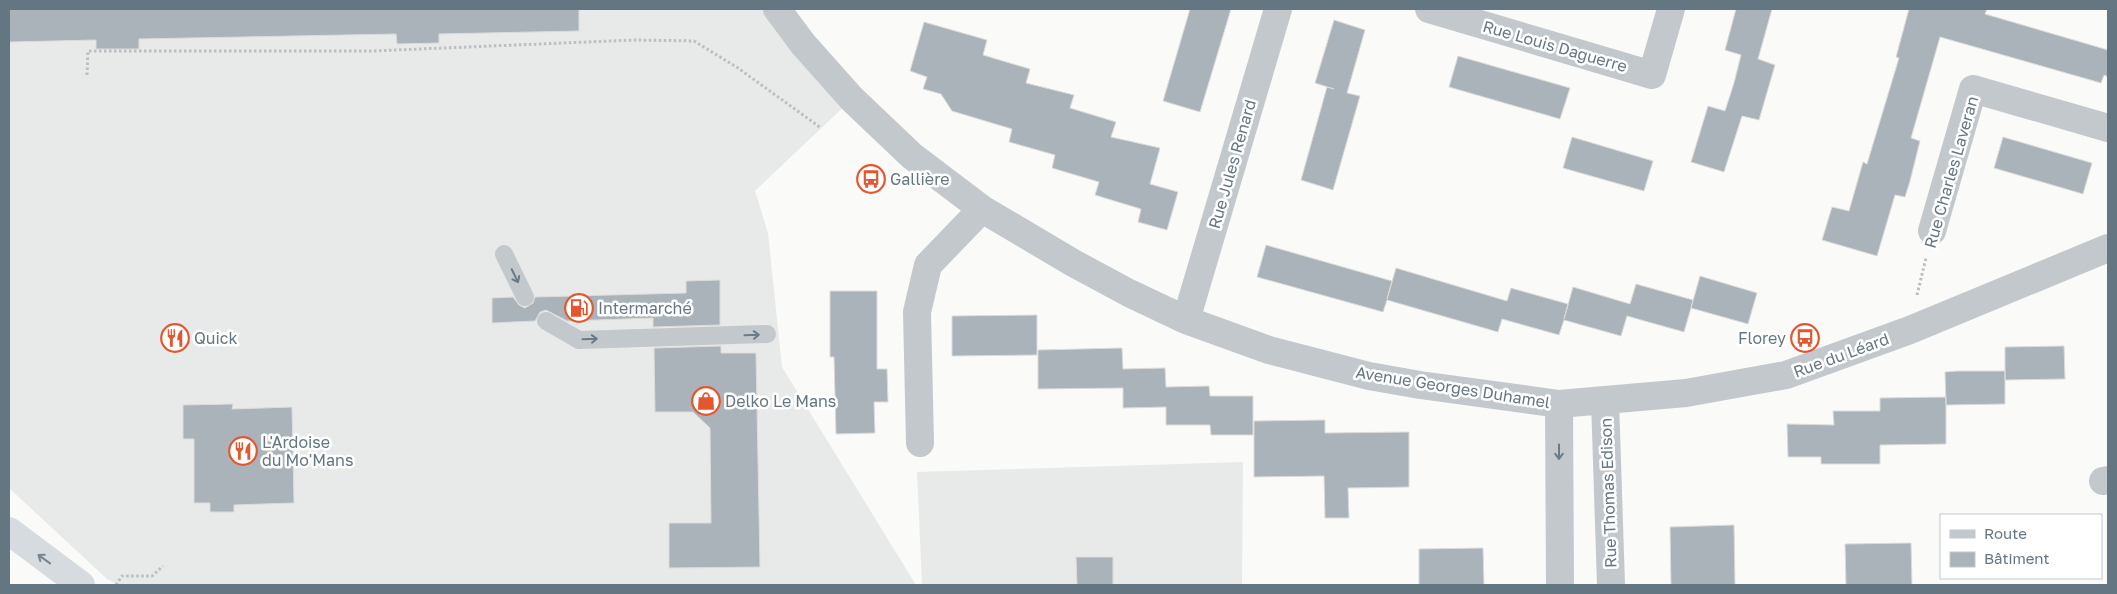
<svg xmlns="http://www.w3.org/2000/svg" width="2117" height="594" font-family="'Golos Text',sans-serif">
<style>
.built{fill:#e8e9e9}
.building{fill:#aab3b9;stroke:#dcdcda}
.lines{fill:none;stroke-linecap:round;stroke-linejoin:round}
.path{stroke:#bbbfc2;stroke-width:3;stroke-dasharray:2.5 2.5;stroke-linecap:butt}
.lane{stroke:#c3c8cc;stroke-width:18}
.street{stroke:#c3c8cc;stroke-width:28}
.highway{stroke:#d6dbdf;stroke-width:28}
.oneway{stroke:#6a7a87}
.oneway2{stroke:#768591}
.labels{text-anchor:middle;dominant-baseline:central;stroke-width:5;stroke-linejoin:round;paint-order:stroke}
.street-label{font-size:16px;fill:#657683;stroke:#fff}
.poi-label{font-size:16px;fill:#657683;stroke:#fff;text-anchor:start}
</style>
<rect width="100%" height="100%" fill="#fafaf8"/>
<path class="built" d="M9,9h768l75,90 -97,92 13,42 14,134 134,218h-798l-11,-6 -98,-91z
M1243,462l-1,123h-320l-5,-113z"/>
<path class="building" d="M9,9h570v22l-140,3v9l-42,1 -1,-10 -257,5v10h-43v-9l-87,2z
M1190,9h41l-31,103 -37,-11z
M1736,9h36l-14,50 17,6 -16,55 -17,-4 -18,56 -33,-10 17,-56 17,5 9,-28 7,-28 -16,-5z
M1909,9h78l-2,5 123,36v27l-4,-2 -3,8 -161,-46 -29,101 9,3 -10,40 -5,16 -10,-2 -18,61 -55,-16 10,-33 17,4 14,-49 4,2 32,-106 -3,-1z
M1334,20l31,10 -18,63 13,3 -27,94 -32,-10 26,-93 7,2 -19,-6z
M924,22l63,18 -4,15 47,14 -4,14 48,12 -4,13 46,14 -5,15 49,11 -10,36 28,8 -11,38 -29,-8 3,-13 -46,-14 4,-13 -47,-14 3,-13 -46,-13 3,-13 -60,-18 -11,-17 -18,-5 4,-12 -17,-6z
M1458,56l112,32 -10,31 -111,-32z
M1572,137l81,24 -9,30 -81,-23z
M2003,137l89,26 -9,31 -89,-26z
M1266,245l126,36 -5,18 9,-31 111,33 4,-13 57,16 -4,15 9,-32 57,17 6,-20 57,16 -2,8 9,-32 57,17 -9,31 -57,-16 -7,24 -57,-16 -6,20 -57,-16 -5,15 -57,-16 -4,13 -111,-32 -4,12 -126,-35z
M720,280v45l-67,2v-9l-86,3 -21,-11 -6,2 -5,9 -43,2v-25l21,-1 6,8 6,3 8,-5 2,-6 151,-4v-12z
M830,291h47v78h10l1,33h-14l1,31 -39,1 -2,-77h-4z
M1037,315v40l-85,1v-40z
M721,346v7h35l4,214 -91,1v-45h42l-1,-95 -17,-16h-38l-1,-64z
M2064,346l1,33 -60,1v-33z
M1122,348l1,21 42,-1 1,19 43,-1 1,10h43v39h-42l-1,-10h-44v-18l-43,1v-20l-85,1v-39z
M1957,371h48v33l-59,1 -1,-33z
M1946,397v47l-66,1v19h-59v-7h-33l-1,-33 47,1 -1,-14h47v-13z
M233,404l-1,5 60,-2 2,96 -60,2v7h-24v-9h-16v-64h-11v-34z
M1325,420v13l84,-1v55l-61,1 1,30h-24l-1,-42 -70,1v-56z
M1734,525l1,60h-64l-1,-58z
M1911,543l1,42h-66l-1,-41z
M1483,548l1,37h-65v-36z
M1076,557h37v28h-36z"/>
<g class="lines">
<path class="path" d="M87,75l1,-24h284l263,-11 59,1 44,27 83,60
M1917,295l9,-37
M116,585l6,-9h30l11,-10"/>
<path class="lane" d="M504,254l21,43
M546,321l33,19 188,-6"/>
<path class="street" d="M777,9l26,35 49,55 60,57 70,53 93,55 54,29 57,27 83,30 100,26 51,9 139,19 127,-11 100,-18 124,-45 198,-82
M1429,9l223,66 19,-66
M1932,231l41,-142 135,39
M1186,320l92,-311
M1605,400l6,185
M1559,404l1,181
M920,443l-3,-131 11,-47 54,-56
M2103,481l5,-1"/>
<path class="highway" d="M9,531l72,54"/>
</g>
<defs><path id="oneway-shaft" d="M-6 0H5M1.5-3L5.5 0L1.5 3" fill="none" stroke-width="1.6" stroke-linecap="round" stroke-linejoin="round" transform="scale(1.25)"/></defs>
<g class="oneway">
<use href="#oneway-shaft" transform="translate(515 276) rotate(64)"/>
<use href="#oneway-shaft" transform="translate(752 335) rotate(-2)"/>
<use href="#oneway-shaft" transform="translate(590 339) rotate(-2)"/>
<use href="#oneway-shaft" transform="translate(1559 452) rotate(90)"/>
</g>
<use class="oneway2" href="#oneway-shaft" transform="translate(44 559) rotate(-144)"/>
<defs>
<symbol id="bus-ring" viewBox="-11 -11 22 22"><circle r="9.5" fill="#fff" stroke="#e4572e" stroke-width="1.5"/><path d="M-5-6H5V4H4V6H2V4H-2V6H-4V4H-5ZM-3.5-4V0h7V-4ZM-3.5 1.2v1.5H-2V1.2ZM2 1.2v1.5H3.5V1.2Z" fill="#e4572e"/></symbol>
<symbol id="fuel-ring" viewBox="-11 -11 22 22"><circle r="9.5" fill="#fff" stroke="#e4572e" stroke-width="1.5"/><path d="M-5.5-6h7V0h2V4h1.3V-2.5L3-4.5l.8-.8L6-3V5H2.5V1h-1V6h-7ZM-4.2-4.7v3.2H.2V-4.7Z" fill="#e4572e"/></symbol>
<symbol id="restaurant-ring" viewBox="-11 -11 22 22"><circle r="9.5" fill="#fff" stroke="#e4572e" stroke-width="1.5"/><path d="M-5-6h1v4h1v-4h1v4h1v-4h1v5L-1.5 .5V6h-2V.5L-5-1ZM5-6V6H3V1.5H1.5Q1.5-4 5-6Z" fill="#e4572e"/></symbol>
<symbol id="shop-ring" viewBox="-11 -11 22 22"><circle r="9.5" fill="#fff" stroke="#e4572e" stroke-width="1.5"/><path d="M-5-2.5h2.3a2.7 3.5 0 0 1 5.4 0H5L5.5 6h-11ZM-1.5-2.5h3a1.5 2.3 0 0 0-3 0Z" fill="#e4572e"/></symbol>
</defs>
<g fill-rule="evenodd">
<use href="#bus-ring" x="855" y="163" width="32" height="32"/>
<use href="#fuel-ring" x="563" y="292" width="32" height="32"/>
<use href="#restaurant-ring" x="159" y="322" width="32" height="32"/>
<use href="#bus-ring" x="1789" y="322" width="32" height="32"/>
<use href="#shop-ring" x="690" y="385" width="32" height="32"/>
<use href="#restaurant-ring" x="227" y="435" width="32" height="32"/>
</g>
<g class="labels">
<g class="street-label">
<text transform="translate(1555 46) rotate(16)">Rue Louis Daguerre</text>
<text transform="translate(1232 164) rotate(-74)">Rue Jules Renard</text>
<text transform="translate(1951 172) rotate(-74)">Rue Charles Laveran</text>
<text transform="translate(1841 355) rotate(-20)">Rue du Léard</text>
<text transform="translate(1453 387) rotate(9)">Avenue Georges Duhamel</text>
<text transform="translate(1608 493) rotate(-92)">Rue Thomas Edison</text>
</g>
<g class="poi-label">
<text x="890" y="179">Gallière</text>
<text x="598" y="308">Intermarché</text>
<text x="194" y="338">Quick</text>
<text x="1786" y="338" text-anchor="end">Florey</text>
<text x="725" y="401">Delko Le Mans</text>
<text x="262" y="442">L'Ardoise<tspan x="262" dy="18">du Mo'Mans</tspan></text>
</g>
</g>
<rect width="2117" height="594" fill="none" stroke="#657683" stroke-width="20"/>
<rect x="1940" y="514" width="162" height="65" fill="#ffffff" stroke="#c1c8cd"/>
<rect x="1950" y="530" width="25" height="8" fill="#c3c8cc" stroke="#c1c8cd"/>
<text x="1984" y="539" font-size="15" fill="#657683">Route</text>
<rect x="1950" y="552" width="25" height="15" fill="#aab3b9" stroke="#c1c8cd"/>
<text x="1984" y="564" font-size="15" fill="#657683">Bâtiment</text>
</svg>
